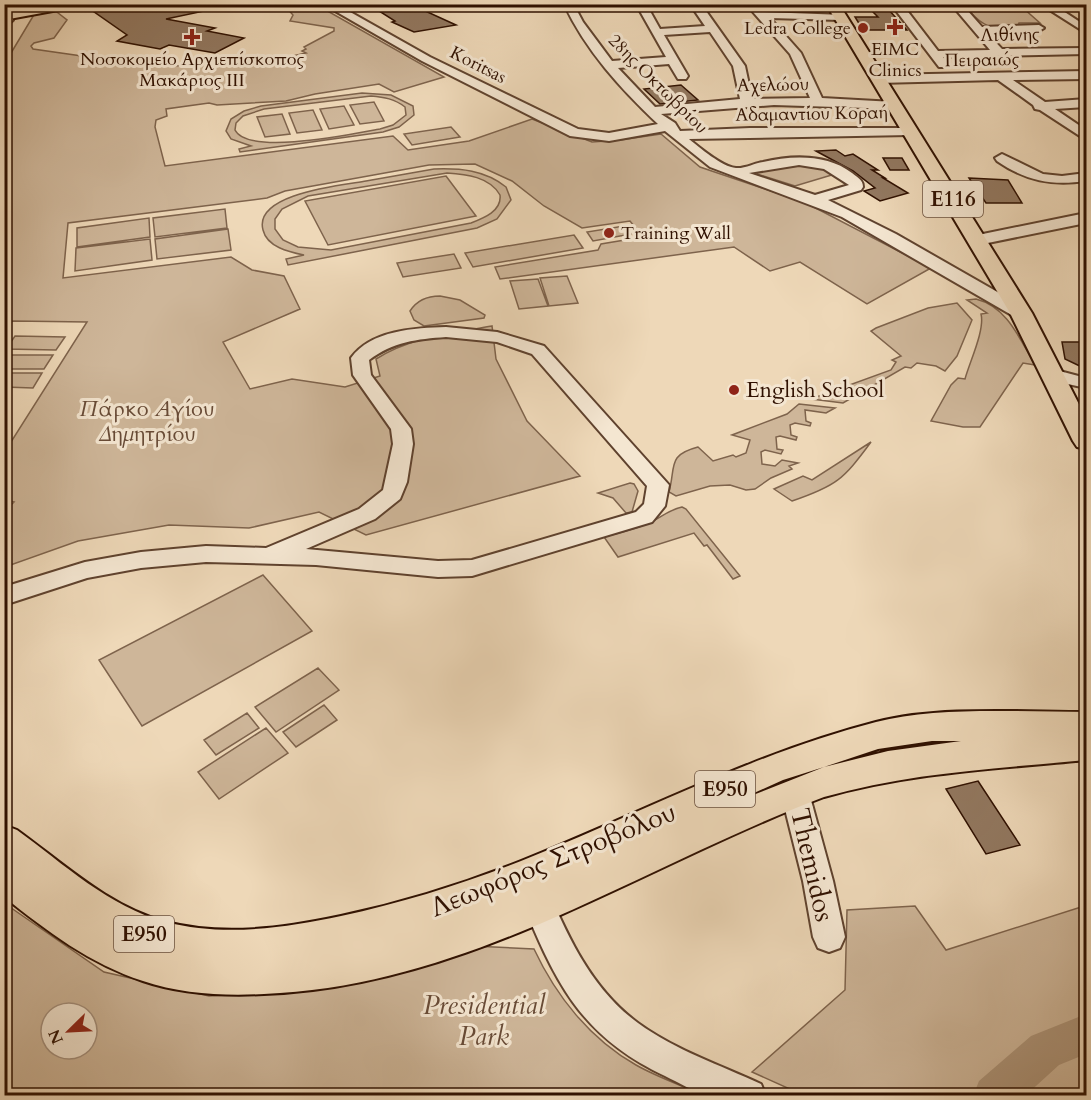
<svg xmlns="http://www.w3.org/2000/svg" width="1091" height="1100" font-family="Cardo,serif">
<style>
.green{fill:#ceb699;stroke:#7e634c;stroke-width:1.5;fill-rule:evenodd}
.lines{fill:none;stroke-linecap:round;stroke-linejoin:round}
.river{fill:#ad9479;fill-rule:evenodd}
.building{fill:#927860;stroke:#2f1000;stroke-width:1.5}
.minor-casing{stroke:#5f422e;stroke-width:4}
.major-casing{stroke:#2f1000;stroke-width:4}
.minor{fill:#f4e6d1;fill-rule:evenodd}
.major{fill:#eed8b8;fill-rule:evenodd}
.poi-dot{fill:#8f2418;stroke:#f4e6d1;stroke-width:2}
.labels{text-anchor:middle;dominant-baseline:central;stroke-width:6;stroke-linejoin:round;paint-order:stroke}
.far-poi-label{font-size:18px;fill:#2f1000;stroke:#f4e6d1}
.far-street-label{font-size:18px;fill:#2f1000;stroke:#f4e6d1}
.shield{fill:#f4e6d1;stroke:#6a503f;stroke-width:1.5}
.shield-label{font-size:21px;font-weight:bold;fill:#2f1000}
.poi-label{font-size:22px;fill:#2f1000;stroke:#f4e6d1;text-anchor:start}
.park-label{font-size:22px;font-style:italic;fill:#674a36;stroke:#f4e6d1}
.near-street-label{font-size:27px;fill:#2f1000;stroke:#f4e6d1}
.near-park-label{font-size:27px;font-style:italic;fill:#674a36;stroke:#f4e6d1}
</style>
<rect width="100%" height="100%" fill="#eed8b8"/>
<filter id="stains"><feTurbulence type="fractalNoise" baseFrequency=".00333" numOctaves="4"/><feColorMatrix values="0 0 0 0 .2 0 0 0 0 .09 0 0 0 0 .02 0 0 0 .5 -.17"/></filter>
<radialGradient id="worn" r=".72"><stop offset=".6" stop-color="#630" stop-opacity="0"/><stop offset="1" stop-color="#630" stop-opacity=".3"/></radialGradient>
<path class="green" d="M284,5h33l127,72 -50,15 -15,-8 -64,10 -29,7 -69,4 -8,-2 -43,6 1,7 -11,4 -1,7 10,39 228,-30 15,14 61,-9 63,-22 60,23 28,-2 41,-6 39,33 106,36 125,65 -64,36 -67,-42 -30,9 -36,-24 -234,32 -5,-12 103,-17 3,-6 42,-7 -13,-16 -48,7 -38,-22 -32,-25 -37,-17 -46,1 -144,26 -18,7 -199,25 -5,55 168,-21 21,13 32,6 16,33 -77,33 27,47 42,-10 53,8 35,-11 -4,-17c34,-22 77,-26 116,-33l4,33 31,62 53,55 -214,59 -47,-23 -70,16 -80,-3 -91,16 -73,26v-56l9,-9 -9,-2v-58h6l76,-120 -74,-1 -8,4v-262l30,-50 18,-4 14,11 -13,18 -20,5 -3,3 2,3 119,17 100,-1 54,-12 -4,-2 4,-2 -2,-2 30,-16v-3l-44,-7 3,-6z
M975,8h48l17,15h-21l-1,4c-26,0 -30,4 -49,-16z
M362,93l29,2 22,11 1,9 -15,12 -16,5 -143,20 -1,-3 12,-3 -20,-7 -5,-8 5,-12 13,-8 17,-5zM371,96c13,1 24,3 34,11l1,8 -13,10 -13,4c-28,5 -132,27 -145,1l1,-7 7,-7 21,-7z
M374,102l10,19 -24,3 -10,-19z
M344,106l10,19 -25,4 -9,-20z
M313,110l9,20 -25,3 -8,-20z
M282,114l8,20 -25,3 -8,-20z
M451,127l9,10 -48,8 -8,-11z
M786,164l32,1 17,9 -40,12 -38,-12 1,-3z
M434,169c26,-1 51,1 72,18l5,13 -14,19 -20,9 -189,37 -2,-6 18,-4c-15,-3 -37,-8 -41,-25 -10,-37 81,-45 103,-49 23,-4 45,-8 68,-12zM447,173c19,1 43,4 53,22 2,16 -16,23 -29,28l-140,27 -33,-3 -15,-7 -8,-11v-10l7,-10 26,-13z
M446,176l30,40 -148,29 -23,-44z
M225,209l2,19 -72,9 -2,-19z
M149,218l1,19 -73,10v-19z
M624,226l7,8 -38,7 -6,-9z
M228,229l3,21 -74,9 -2,-20z
M574,235l9,13 -110,19 -8,-14z
M150,239l2,21 -77,11 1,-23z
M454,254l7,14 -58,9 -6,-14z
M567,276l11,27 -29,3 -9,-28z
M538,279l10,27 -29,3 -9,-28z
M440,296l20,4 25,15 -1,3 -60,8 -10,-6 -4,-9c7,-11 17,-15 30,-15z
M976,299c32,8 44,41 59,66l-12,-2 -43,64h-17l-32,-6 20,-36 7,-7 7,1c5,-18 20,-49 16,-65l6,-1 -20,-13z
M957,303l15,17 -15,36 -12,15 -9,-5 -19,-3 -6,5 -6,-1 -62,36 -32,-4 80,-29 5,-8 -4,-2 9,-4 -30,-25 5,-3 52,-20z
M15,336l50,1 -9,13 -50,-1z
M5,355h48l-9,14h-39z
M5,373h37l-9,15 -28,-1z
M799,404l36,4 -9,5 -21,-3 1,11 5,2 -1,3 -15,-3 -5,2 1,10 6,2 -1,3 -16,-4 -4,1 1,12 6,1 -2,4 -16,-4 -4,2 1,12 13,2 7,-6 16,3 -9,3 3,3 -21,9 -16,11 -9,1 -16,-5 -20,1 -34,10 -7,-4c7,-26 -2,-37 29,-45l15,14 20,-6 3,2 10,-4 4,-13 -18,-5 55,-21z
M871,442c-28,38 -35,44 -79,59l-18,-12 29,-13 9,4z
M630,483l4,1 4,7 -6,21 -6,1 -13,-15 -15,-5z
M682,507l4,2 54,67 -7,3 -26,-34 -3,1 -10,-13 -76,24 -14,-20c15,-4 30,-8 43,-13 15,-6 18,-13 35,-17z
M263,575l49,56 -170,95 -43,-66z
M318,668l21,22 -63,42 -21,-25z
M324,705l13,15 -41,27 -13,-15z
M247,713l12,15 -43,27 -12,-15z
M266,728l22,25 -69,46 -21,-27z
M4,903l100,69 105,24 82,-5 182,-45 61,3c22,47 56,90 102,116 21,12 45,20 67,30h-698zM51,1013h36v36h-36z
M915,906l31,44 135,-43h5v188h-283l-51,-23 93,-82 2,-80z"/>
<g class="lines">
<path class="river" d="M1086,1014v40l-27,11 -34,31h-52l6,-15 52,-45z"/>
</g>
<path class="building" d="M110,4h99v6l-43,9 49,9 -8,3 37,7 -29,15 -46,-8 -9,4 -43,-8 10,-6 -37,-26z
M368,4h42l46,21 -42,7 -22,-10 3,-1z
M870,9h18l19,21h-44l-8,-13h23z
M681,85l17,15 -38,4 -16,-15z
M836,150l9,6 8,-2 25,16h-6l13,8h-2l25,15 -28,8 -16,-10 11,-3 -22,-17 -37,-20z
M883,158h19l7,12h-19z
M969,178l39,2 14,23h-36z
M1062,342h24v27l-21,-10z
M978,781l42,64 -34,9 -40,-65z"/>
<g class="lines">
<defs>
<path id="minor" d="M323,4h13l94,53 148,72 31,4 49,-9c-37,-35 -72,-73 -94,-120h47l-5,3 -30,2 7,13 29,39 54,-4 -30,-53h10l14,25 45,-3 -15,-22h11l44,62 7,33 58,-1 -20,-44 -44,-50h11l7,8 80,3 1,2 -5,3 -70,-2 31,35 21,45 72,4 6,4 -2,3 -124,-4 -113,9 14,9 5,8 70,-3h165l2,3 -7,4 -221,4c10,8 33,28 47,29 8,1 19,-5 27,-6 29,-7 65,-8 89,11 6,5 11,7 11,14l-2,3 -33,10 68,34 131,75 3,4 -3,4h-12l-173,-100 -132,-50 -45,-36 -56,10 -39,-5 -148,-75zM710,32l23,34 7,33 -85,8 -37,-39 51,-4 9,15h8l2,-3 -24,-41zM799,165l25,4 25,16 -34,10 -66,-22z
M891,4h11l36,47 52,-1 -39,-46h109l-3,3 29,19v7l-41,-26 -78,3 15,17 57,-2 5,3 -5,3 -52,2 15,16 84,-1v6l-143,3 6,8 -2,2h-8z
M4,13l6,1 3,6 -9,8z
M1086,71v8l-73,1 32,22 41,-3v8l-31,2 31,21v10l-46,-30 -5,-1 -2,-4 -35,-25 -120,3 -6,-4 6,-4z
M1002,154l41,20 19,2 24,-3v8c-34,5 -60,0 -89,-20l-2,-3z
M1086,213v10l-108,22 -8,-5 8,-5z
M446,327l51,5 47,14 125,139 -4,21 -13,16 -180,54 -34,1 -122,-12 -110,-3 -65,6 -54,10 -83,27v-18l81,-25 56,-10 65,-6 60,2 93,-39 24,-19 10,-46 -2,-15 -38,-54 -2,-17c20,-28 64,-30 95,-31zM446,337l51,5 35,12 115,132 -3,18 -8,8 -164,48 -34,1 -132,-12 69,-30 25,-20 7,-17 6,-38 -2,-15 -40,-54 -2,-15c24,-18 48,-21 77,-23z
M1052,369l34,9v10l-41,-9 -2,-4 2,-4z
M795,781l10,3 4,9 24,88 12,56 -5,11 -11,4 -11,-4 -5,-11 -10,-56 -22,-88 4,-9z
M534,880l11,4c22,51 46,105 93,139 37,27 82,42 123,61l5,12c-17,0 -44,3 -59,-1 -14,-4 -28,-12 -42,-19 -87,-41 -111,-97 -146,-182l4,-10z"/>
<path id="major" d="M45,4h30l-6,4 -65,12v-8z
M826,4h13l193,309 54,105v31l-9,-2 -4,-6 -63,-128z
M1086,712v48c-90,9 -174,12 -262,37 -185,70 -357,190 -560,197 -41,2 -83,0 -121,-13 -53,-17 -96,-50 -139,-84v-72l13,5c47,34 92,77 149,92 58,15 118,6 175,-6 61,-13 122,-32 180,-55 118,-47 231,-107 355,-139 61,-16 146,-10 210,-10zM932,741h29l-73,10 -64,16 54,-18zM824,767l-99,39 58,-26z"/>
</defs>
<use href="#minor" class="minor-casing"/>
<use href="#major" class="major-casing"/>
<use href="#minor" class="minor"/>
<use href="#major" class="major"/>
</g>
<g class="poi-dot">
<path d="M892 18h6v6h6v6h-6v6h-6v-6h-6v-6h6z"/>
<circle cx="863" cy="28" r="6"/>
<path d="M189 28h6v6h6v6h-6v6h-6v-6h-6v-6h6z"/>
<circle cx="609" cy="233" r="6"/>
<circle cx="734" cy="390" r="6"/>
</g>
<g class="labels">
<g class="far-poi-label">
<text x="851" y="28" text-anchor="end">Ledra College</text>
<text x="895" y="49">EIMC<tspan x="895" dy="21">Clinics</tspan></text>
<text x="192" y="59">Νοσοκομείο Αρχιεπίσκοπος<tspan x="192" dy="21">Μακάριος ΙΙΙ</tspan></text>
<text x="621" y="233" text-anchor="start">Training Wall</text>
</g>
<g class="far-street-label">
<text transform="translate(1010 35) rotate(-1)">Λιθίνης</text>
<text transform="translate(982 60) rotate(-1)">Πειραιώς</text>
<text transform="translate(478 65) rotate(27)">Koritsas</text>
<text transform="translate(658 84) rotate(45)">28ης Οκτωβρίου</text>
<text transform="translate(773 85) rotate(-1)">Αχελώου</text>
<text transform="translate(812 114) rotate(-1)">Αδαμαντίου Κοραή</text>
</g>
<g class="shield">
<rect x="923" y="181" width="60" height="36" rx="4.5"/>
<rect x="695" y="771" width="60" height="36" rx="4.5"/>
<rect x="114" y="916" width="60" height="36" rx="4.5"/>
</g>
<g class="shield-label">
<text x="953" y="199">E116</text>
<text x="725" y="789">E950</text>
<text x="144" y="934">E950</text>
</g>
<g class="poi-label">
<text x="746" y="390">English School</text>
</g>
<g class="park-label">
<text x="147" y="409">Πάρκο Αγίου<tspan x="147" dy="25">Δημητρίου</tspan></text>
</g>
<g class="near-street-label">
<text transform="translate(553 860) rotate(-22)">Λεωφόρος Στροβόλου</text>
<text transform="translate(812 865) rotate(77)">Themidos</text>
</g>
<g class="near-park-label">
<text x="484" y="1005">Presidential<tspan x="484" dy="31">Park</tspan></text>
</g>
</g>
<rect width="1091" height="1100" fill="none" stroke="#eed8b8" stroke-width="24"/>
<rect x="6" y="6" width="1079" height="1088" fill="none" stroke="#2f1000" stroke-width="3"/>
<rect x="12" y="12" width="1067" height="1076" fill="none" stroke="#2f1000" stroke-width="1.5"/>
<g transform="translate(69 1031) rotate(246)"><circle r="28" fill="#f4e6d1" stroke="#a5907d" stroke-width="1.5"/>
<path d="M0-4.5L10 22L0 15L-10 22Z" fill="#8f2418"/>
<text y="-9" font-size="16" font-weight="bold" text-anchor="middle" fill="#2f1000">N</text>
</g>
<rect width="100%" height="100%" filter="url(#stains)"/>
<rect width="100%" height="100%" fill="url(#worn)"/>
</svg>
